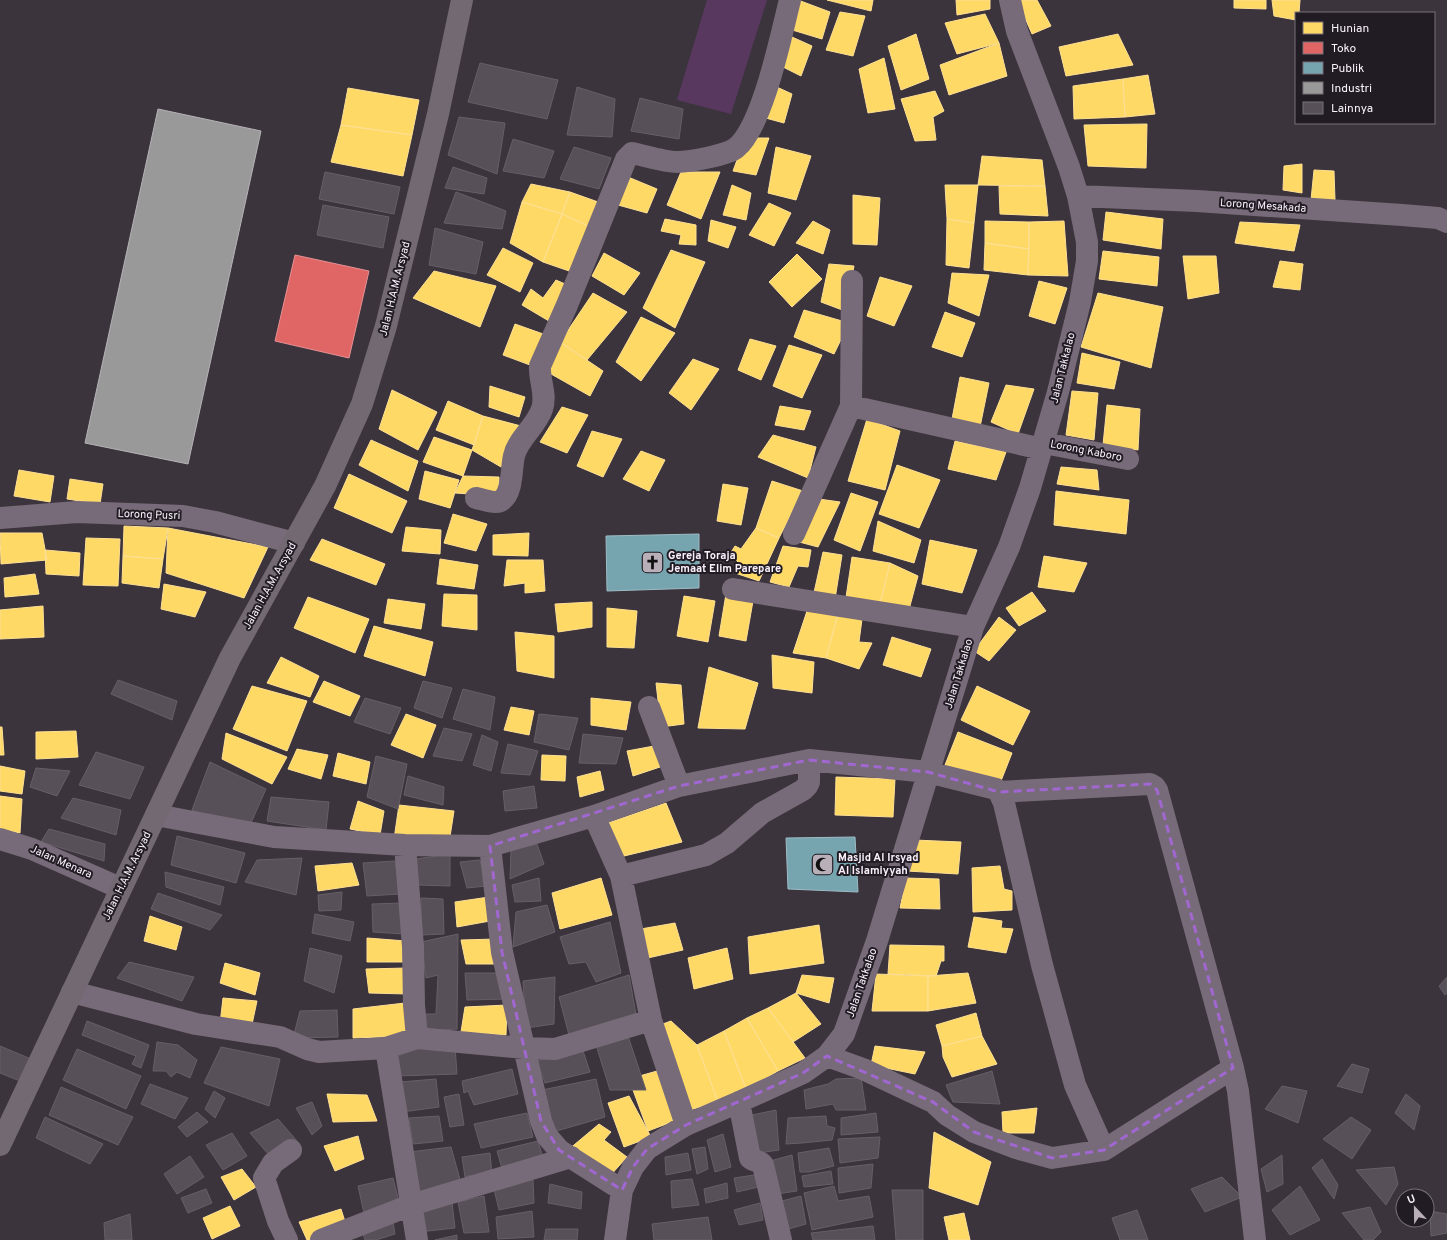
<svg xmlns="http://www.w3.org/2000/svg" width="1447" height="1240" font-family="Overpass,sans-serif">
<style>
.green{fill:#593860}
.homes{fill:#ffd966;stroke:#fee093}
.shops{fill:#e06666;stroke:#e89093}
.public{fill:#76a5af;stroke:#9ebcc6}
.industry{fill:#999;stroke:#b6b3b7}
.building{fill:#575058;stroke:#665f67}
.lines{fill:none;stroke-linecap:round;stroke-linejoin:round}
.street{stroke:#786b79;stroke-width:22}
.highway{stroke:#726973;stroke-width:22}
.marked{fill:none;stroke:#a167d1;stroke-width:3;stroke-dasharray:8 5;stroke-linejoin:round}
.labels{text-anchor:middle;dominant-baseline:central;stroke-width:4;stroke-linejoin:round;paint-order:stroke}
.street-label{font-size:11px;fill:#faf1fc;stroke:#211b23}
.poi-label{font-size:11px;font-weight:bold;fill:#faf1fc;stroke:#211b23;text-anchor:start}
</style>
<rect width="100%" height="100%" fill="#3c343d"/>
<path class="green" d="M707,0h60l-36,114 -54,-14z"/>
<path class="homes" d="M798,0l32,12 -8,27 -33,-10z
M827,0h46l-2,11z
M956,0h34v9l-33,6z
M1021,0h16l14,26 -19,8 -14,-32z
M1234,0h32v9l-32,-1z
M1272,0h28l-1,13h-3v7l-22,-4z
M840,12l25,4 -12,40 -27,-6z
M985,14l14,29 -42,11 -12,-31z
M916,34l13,45 -28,11 -13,-44z
M1118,34l15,31 -67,11 -7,-29z
M792,37l20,9 -11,30 -20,-10z
M999,43l8,33 -58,19 -9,-30z
M884,58l11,51 -27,4 -9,-44z
M1148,75l7,39 -30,3 -2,-38z
M1123,79l2,38 -51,2 -1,-33z
M768,83l24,11 -8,29 -22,-6z
M348,88l71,12 -7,35 -71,-10z
M935,91l9,20 -11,6 3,23 -21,1 -14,-42z
M1147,124l-1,44 -58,-2 -4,-41z
M341,125l71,10 -9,41 -72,-14z
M745,138h24l-13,37 -23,-4z
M776,147l35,9 -15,44 -28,-7z
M982,156l60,4 3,26 -67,-1z
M1302,164v29l-19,-3 1,-24z
M1314,170l20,1 1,29h-24z
M681,172h39l-19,47 -34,-14z
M628,177l29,12 -10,24 -29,-8z
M531,184l39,8 -8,22 -40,-12z
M732,185l19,8 -5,27 -23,-5z
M945,185h33l-4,38 -27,-4z
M999,186h46l3,30 -48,-2z
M570,192l31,11 -13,23 -26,-12z
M853,195l27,3 -3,47 -24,-1z
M522,202l40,12 -19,48 -33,-19z
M769,203l22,10 -17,33 -25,-11z
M1106,212l57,7 -2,30 -58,-9z
M562,214l26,12 -16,46 -29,-10z
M665,219l31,6v20l-17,-1 2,-9 -20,-4z
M947,219l27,4 -5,45 -23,-3z
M711,220l25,7 -8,21 -20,-7z
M813,221l17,9 -7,24 -27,-11z
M985,221l44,1v27l-44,-6z
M1064,221l4,55 -40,-1 1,-53z
M1240,222l60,3 -6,26 -59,-8z
M985,243l44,6 -1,26 -44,-5z
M503,248l30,15 -13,29 -33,-17z
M671,250l34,12 -30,66 -32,-20z
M1103,251l56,6 -2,29 -58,-7z
M604,253l36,20 -16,22 -32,-19z
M797,254l25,25 -30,28 -23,-25z
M1183,256h33l3,37 -31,6z
M1280,261l23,3 -3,26 -27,-3z
M829,264l25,2 -9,45 -24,-9z
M434,271l62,15 -16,41 -67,-29z
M952,273l37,2 -10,41 -31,-13z
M880,277l32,9 -18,40 -27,-10z
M556,280l25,11 -17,39 -42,-25 9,-16 12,9z
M1039,281l28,7 -12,36 -26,-8z
M593,293l34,19 -40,48 -27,-18z
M1098,293l65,14 -12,61 -70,-21z
M804,310l45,13 -15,31 -40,-17z
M945,312l30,11 -13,34 -30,-10z
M641,317l34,16 -34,48 -25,-19z
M515,324l31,11 -16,30 -27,-10z
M750,339l26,7 -15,34 -23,-10z
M560,342l43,29 -13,25 -46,-26z
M789,345l33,10 -20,43 -29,-12z
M1082,353l38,9 -6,27 -37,-6z
M693,359l26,10 -28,41 -22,-17z
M960,377l29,6 -9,44 -28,-8z
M1006,385l28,4 -16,45 -27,-12z
M490,386l35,11 -6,20 -30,-10z
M392,390l45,22 -19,38 -39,-21z
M1072,391l26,2 -4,47 -28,-5z
M448,401l35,15 -9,29 -38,-15z
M1107,405l33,4 -2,41 -35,-5z
M780,406l31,5 -7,19 -29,-5z
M562,407l26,8 -21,38 -27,-11z
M483,416l38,10 -20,41 -29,-17z
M867,419l33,12 -15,59 -37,-9z
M592,431l30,8 -19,38 -26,-11z
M773,435l43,12 -8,31 -50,-21z
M434,437l38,13 -9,26 -40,-14z
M371,440l47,21 -10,30 -49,-26z
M955,441l51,11 -10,28 -48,-11z
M641,451l24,9 -16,31 -26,-12z
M897,465l43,15 -21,48 -40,-14z
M1061,467l36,3 2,20 -42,-6z
M19,470l35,6 -4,26 -36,-6z
M425,471l34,9 -9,28 -31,-9z
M349,474l58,27 -15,32 -58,-25z
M463,476l36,1v19l-44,-3z
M70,479l33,5 -3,20 -33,-5z
M772,481l31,10 -24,47 -23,-10z
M723,484l25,4 -7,37 -24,-4z
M1056,491l73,9 -3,34 -72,-9z
M851,493l27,9 -18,49 -26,-11z
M805,497l35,5 -22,45 -30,-8z
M453,514l34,10 -11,27 -32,-8z
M878,521l43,19 -7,23 -41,-12z
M124,526l44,2 -5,31 -40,-3z
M406,527l35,3 -1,24 -38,-3z
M168,528l100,19 -24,51 -78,-25z
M756,528l23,10 -20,43 -24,-8 4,-10 -9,-9 5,-8 6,3z
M0,533h42l5,27 -46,4z
M529,533l-1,23 -35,-1v-20z
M86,538l34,1 -2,47 -35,-1z
M322,539l63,25 -9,21 -66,-25z
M930,540l47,10 -15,43 -40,-9z
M783,546l28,4 -3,17 -10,-1 -9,21 -19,-5z
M45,550l35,3 -1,23 -33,-2z
M823,552l19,3 -7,44 -22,-2z
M123,556l40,3 -4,29 -37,-5z
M1044,556l43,7 -13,29 -36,-5z
M852,557l38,6 -12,49 -33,-8z
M440,559l38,6 -4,24 -37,-5z
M507,560h36l2,31 -20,2v-10l-21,3z
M890,563l28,13 -11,41 -29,-5z
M35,574l4,20 -34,3 -1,-19z
M164,584l42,8 -11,25 -34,-8z
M1032,592l14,19 -27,15 -13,-18z
M444,594l33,1v35l-35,-4z
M726,594l27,7 -7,40 -27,-5z
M684,596l31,5 -7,41 -31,-6z
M308,597l61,22 -14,34 -61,-25z
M388,599l37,5 -4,25 -37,-6z
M592,602v25l-34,5 -3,-28z
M43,606l1,31 -44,2v-29z
M607,608l30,3 -3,37 -27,-1z
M807,611l31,3 -12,44 -33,-5z
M838,614l24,5 -3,23 13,1 -13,26 -33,-11z
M999,617l17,13 -27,31 -15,-10z
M374,626l59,16 -8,34 -61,-20z
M515,632l39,4v42l-37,-7z
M892,637l39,12 -10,28 -38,-12z
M772,655l42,7 -2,31 -39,-5z
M281,657l38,19 -9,21 -43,-14z
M709,667l49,16 -13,46 -47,-1z
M324,681l36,15 -10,20 -37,-14z
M656,683l25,2 3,39 -23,3z
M252,686l55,15 -20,50 -54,-22z
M977,686l53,25 -17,34 -52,-25z
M591,698l40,4 -5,28 -35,-5z
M511,707l23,4 -5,24 -25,-5z
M406,714l30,11 -13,33 -32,-13z
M0,727h2l2,28h-4z
M76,731l2,26 -42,2v-27z
M958,732l54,21 -13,33 -54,-21z
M226,733l61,24 -15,27 -50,-25z
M654,746l9,20 -30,10 -6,-25z
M297,749l31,6 -7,24 -33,-10z
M338,753l32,9 -4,22 -33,-8z
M542,755l24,1 -1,25 -24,-1z
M0,766l25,5 -3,23 -22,-3z
M600,771l4,19 -24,7 -3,-20z
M836,777l59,2 -2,38 -58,-2z
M0,796l22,3 -2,34 -20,-4z
M358,801l26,10 -4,24 -30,-6z
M666,803l16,39 -62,15 -15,-33z
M399,805l55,6 -5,32 -55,-4z
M914,840l47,2 -3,32 -51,-3z
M352,863l7,22 -41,6 -3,-25z
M1000,866l4,23 8,2v19l-39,2 -1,-44z
M601,878l11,37 -52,14 -8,-36z
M906,878l33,1 1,30 -40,-1z
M489,897l1,24 -33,6 -2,-25z
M150,916l32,11 -6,23 -32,-9z
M974,917l28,4 -1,7 12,1 -7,24 -38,-6z
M675,923l8,27 -44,10 -4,-30z
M819,925l5,38 -74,11 -2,-37z
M367,938l39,3v21h-39z
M496,939l2,25h-32l-5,-24z
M890,945l54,1v15h-3l-5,15 -48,-2z
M727,948l6,31 -39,10 -6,-31z
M225,963l35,10 -5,22 -35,-12z
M407,968v26l-38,-1 -3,-24z
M968,973l8,30 -48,8v-35z
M876,974l52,2v35h-56z
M802,975l32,3 -5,25 -33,-10z
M796,993l25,31 -28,18 -25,-34z
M223,998l34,3 -6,28 -31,-5z
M405,1003l1,33 -53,2v-29z
M507,1005l-1,30 -45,-3 4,-25z
M768,1008l37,50 -27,13 -31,-53z
M976,1013l6,23 -40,10 -6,-21z
M747,1018l31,53 -32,18 -22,-58z
M671,1021l26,24 21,57 -32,9 -26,-86z
M724,1031l22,58 -28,13 -21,-57z
M982,1036l15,28 -45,13 -9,-20 -1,-11z
M875,1046l50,6 -10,22 -44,-9z
M657,1071l20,49 -29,11 -19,-52z
M327,1094l40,1 10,26 -44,1z
M629,1096l22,41 -27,10 -16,-44z
M1037,1108l-3,25h-31l-1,-21z
M599,1124l12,8 -7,8 23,17 -18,20 -41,-27z
M934,1132l57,30 -13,43 -49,-17z
M358,1136l6,23 -29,12 -11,-25z
M242,1169l14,18 -22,13 -13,-23z
M230,1206l10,20 -28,13 -9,-21z
M341,1209l7,22 -22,9h-19l-8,-18z
M964,1213l6,27h-21l-5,-23z"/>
<path class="shops" d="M295,255l74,16 -20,87 -74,-17z"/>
<path class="public" d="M699,534v54l-92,3 -1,-55z
M855,837l3,55 -70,-3 -2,-51z"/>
<path class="industry" d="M158,109l103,22 -73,333 -103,-21z"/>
<path class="building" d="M480,63l78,17 -11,39 -79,-17z
M577,87l38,12 -3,38 -45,-2z
M640,98l43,11 -4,30 -48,-8z
M459,117l46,6 -8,51 -49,-19z
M513,139l41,12 -10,27 -41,-7z
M574,147l37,11 -12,31 -39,-10z
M453,167l34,11 -3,16 -39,-6z
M325,172l75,15 -6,27 -75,-15z
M456,192l50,19 -4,18 -58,-6z
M323,205l66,12 -6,31 -66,-13z
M435,228l48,14 -7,32 -47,-9z
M118,680l59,21 -5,19 -61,-26z
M423,681l29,7 -10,30 -28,-10z
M463,689l32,8 -5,33 -37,-11z
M365,698l36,10 -11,26 -36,-12z
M539,714l39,4 -9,32 -35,-8z
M444,728l28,6 -10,27 -29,-5z
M583,734l40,4 -7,26 -37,-1z
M482,735l16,7 -7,29 -18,-6z
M508,744l30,7 -8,24 -29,-2z
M96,752l48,15 -14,32 -51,-14z
M376,756l31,8 -9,45 -31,-12z
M210,762l56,27 -19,43 -55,-22z
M36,768l34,3 -13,25 -27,-9z
M408,776l36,11 -1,18 -39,-10z
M534,786l3,22 -32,3 -2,-20z
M271,797l58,5 -3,28 -59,-9z
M73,798l48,12 -5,25 -55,-17z
M49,829l56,15 -1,17 -63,-19z
M177,836l68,17 -9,30 -65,-18z
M537,844l7,20 -34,15 1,-29z
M450,854v32l-32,-1 -2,-26z
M302,858l-6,37 -51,-13 12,-22z
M480,860l6,26 -19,2 -7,-26z
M395,861l5,33 -33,2 -4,-33z
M165,872l59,15 -4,18 -54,-18z
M539,878l2,23 -26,1 -3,-17z
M342,892l-1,18 -22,1 -1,-16z
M158,893l64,22 -12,15 -59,-21z
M421,898l22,1 1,35 -23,1z
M402,903l2,31 -31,-2 -1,-28z
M547,905l8,27 -42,15 3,-35z
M315,914l39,8 -4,19 -38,-8z
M610,922l11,51 -25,9 -10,-20 -17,2 -9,-27z
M458,934l-1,95 -32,2 1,-17h10l2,-39 -12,3 -5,-36z
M310,948l32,8 -8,37 -30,-12z
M129,962l65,15 -12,24 -65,-23z
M465,973h38l4,26 -40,1z
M629,975l8,45 -68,15 -10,-38z
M555,977l-1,47 -28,4 -3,-47z
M1447,977v16l-2,2 -6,-9z
M337,1010l1,27 -45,1 7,-27z
M87,1021l62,24 -8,23 -9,-4 4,-8 -54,-21z
M627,1033l19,57h-36l-14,-45z
M157,1042l21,3 19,15 -7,18 -13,-6 -6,5 -5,-6h-13z
M581,1045l9,27 -45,11 -8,-22z
M0,1046l31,13 -11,22 -20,-8z
M455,1046l2,28 -60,2 -1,-27z
M221,1047l59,12 -11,47 -65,-23z
M77,1049l64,27 -15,33 -63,-29z
M1352,1064l17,5 -7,24 -25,-7z
M512,1069l6,25 -44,11 -6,-14 -4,2 -2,-12z
M992,1071l8,33 -47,-2 -7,-17z
M861,1078l5,32h-30l-3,-6 -27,5 -2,-19 24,-6 8,-5z
M436,1079l3,28 -37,5 -2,-30z
M596,1079l9,38 -52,15 -11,-42z
M150,1084l38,14 -13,21 -34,-15z
M1282,1086l25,5 -9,32 -33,-14z
M61,1087l72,30 -15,28 -69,-30z
M214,1091l11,7 -10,20 -10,-9z
M459,1094l5,31 -14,2 -6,-30z
M1406,1094l14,12 -6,24 -19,-17z
M312,1102l10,24 -10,9 -16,-27z
M776,1110l3,40 -20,3 -7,-38z
M197,1112l11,10 -21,15 -9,-10z
M527,1113l6,24 -52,11 -7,-24z
M876,1113l2,19 -37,3v-17z
M439,1116l4,25 -30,3 -4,-26z
M826,1116l1,10 8,2 -3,12 -30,3 -16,1 2,-26z
M45,1117l58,27 -13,20 -54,-26z
M1351,1117l20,13 -19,29 -29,-20z
M278,1119l19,22 -28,14 -19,-22z
M232,1133l15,23 -24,14 -17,-25z
M723,1134l8,33 -16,5 -8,-32z
M880,1137l-2,21 -38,5 -2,-24z
M538,1141l6,20 -41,11 -6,-21z
M451,1147l10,36 -42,13 -10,-44z
M705,1147l3,22 -11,5 -5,-25z
M829,1148l5,18 -25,6h-9l-2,-19z
M490,1153l2,21 -20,6 -1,-5 -6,2 -3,-20z
M688,1153l3,17 -25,5 -1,-18z
M792,1155l5,36 -20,3 -7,-33z
M1282,1155l1,29 -16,8 -6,-23z
M190,1156l14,21 -27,17 -13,-20z
M1322,1159l16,26 -4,14 -22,-31z
M873,1164l-2,24 -32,5 -1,-25z
M1394,1167l4,17 -12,21 -30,-35z
M831,1171l2,13 -29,3 -2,-11z
M761,1174l2,12 -26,6 -3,-14z
M1222,1177l20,20 -37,15 -14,-23z
M393,1178l6,24 -35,11 -6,-27z
M692,1179l7,26 -27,3 -1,-27z
M533,1180l1,23 -35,7 -6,-25z
M727,1183l1,15 -22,5 -2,-14z
M550,1184l32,8 -1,17 -33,-6z
M834,1186l4,15 31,-5 4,21 -61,13 -8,-37z
M1300,1186l20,34 -30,15 -18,-25z
M206,1189l6,14 -24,10 -7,-15z
M892,1190h31v50h-27z
M484,1196l5,36 -25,1 -6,-31z
M801,1196l5,28 -21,6 -7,-28z
M452,1202l3,26 -36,4 -1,-21z
M760,1203l3,17 -24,5 -5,-15z
M1370,1207l11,25 -8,8h-9l-22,-27z
M1137,1210l11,30h-28l-8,-22z
M532,1211l2,26 -36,2 -2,-22z
M1430,1211l17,3v19l-16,3z
M130,1214l2,26h-27l-1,-17z
M392,1216l3,18 -19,6h-11l-5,-15z
M708,1217l4,23h-58l-2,-16z
M873,1226l2,14h-62l-2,-7z
M546,1229h32l-1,11h-33z
M457,1235v5h-22z"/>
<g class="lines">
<path class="street" d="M1078,196l119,5 205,14 36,3 9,4
M851,406l191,43
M1044,443l84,16
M476,498c7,1 20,7 26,2 11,-8 9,-32 12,-44 4,-18 22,-29 28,-47 5,-15 -3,-28 -2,-43l27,-61 59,-146 6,-6c14,3 33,9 45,9 13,0 50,-7 59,-14 27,-22 45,-113 54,-148
M0,518l77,-6 106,4 32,6 79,21
M794,534l57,-128 1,-125
M733,589l240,38
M649,707l30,79
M999,792l151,-8 5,3 2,3 76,278
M156,815l118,22 131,8 85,1 104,-30 85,-30 130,-26 119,12 68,17 3,3 5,11 38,162 33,120 29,65
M594,816l27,60 85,-21 21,-12 35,-30 41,-23 4,-4 2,-4v-22
M0,839l32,10 88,39
M405,845l8,102 1,58 3,33
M490,846l12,106 39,169 6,15 12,14 63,40
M621,876l30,144
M72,992l124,32 84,13 27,12 12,3 67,-4 31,-10 107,10 31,1 96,-29 35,105
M386,1048l31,192
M827,1056l36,13 70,33 14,13 27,17 42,16 36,10 52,-8 129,-82 5,23 17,149
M739,1102l11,56c4,4 10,2 13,7l18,75
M287,1240l-9,-19 -14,-43 9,-15 18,-13
M321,1240l90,-35 160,-48
M615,1240l7,-50 11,-23 14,-18 39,-24 53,-23 64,-29 24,-17 17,-22 33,-93 96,-314 36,-80 21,-59 28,-96 22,-90 7,-41v-19l-9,-46 -9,-29 -52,-136 -7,-31"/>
<path class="highway" d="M0,1145l230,-487 95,-172 37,-82 24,-78 52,-212 24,-114"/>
</g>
<path class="marked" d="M809,760l119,12 71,20 151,-8 7,6 76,278 -129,82 -52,8 -78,-26 -41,-30 -106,-46 -24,17 -117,52 -39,24 -14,18 -11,23 -63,-40 -18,-29 -39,-169 -12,-106 189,-60z"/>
<defs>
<symbol id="church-square" viewBox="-11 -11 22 22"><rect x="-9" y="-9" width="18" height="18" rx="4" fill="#b8afb9" stroke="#211b23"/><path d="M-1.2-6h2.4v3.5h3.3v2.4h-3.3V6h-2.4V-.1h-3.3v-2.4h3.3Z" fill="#111"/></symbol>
<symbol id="mosque-square" viewBox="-11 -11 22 22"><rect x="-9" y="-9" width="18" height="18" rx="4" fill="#b8afb9" stroke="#211b23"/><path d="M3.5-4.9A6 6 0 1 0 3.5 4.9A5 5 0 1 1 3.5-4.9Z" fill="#111"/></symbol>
</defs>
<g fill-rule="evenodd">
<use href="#church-square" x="640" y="550" width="25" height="25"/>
<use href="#mosque-square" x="810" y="852" width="25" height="25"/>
</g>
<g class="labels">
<g class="street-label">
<text transform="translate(1263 206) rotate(4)">Lorong Mesakada</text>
<text transform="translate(395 289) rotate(-76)">Jalan H.A.M. Arsyad</text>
<text transform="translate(1063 368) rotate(-76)">Jalan Takkalao</text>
<text transform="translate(1086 451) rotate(11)">Lorong Kaboro</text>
<text transform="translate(149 515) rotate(2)">Lorong Pusri</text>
<text transform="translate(270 586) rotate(-61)">Jalan H.A.M. Arsyad</text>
<text transform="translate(959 674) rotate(-73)">Jalan Takkalao</text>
<text transform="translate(61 862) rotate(24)">Jalan Menara</text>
<text transform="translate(127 876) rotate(-64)">Jalan H.A.M. Arsyad</text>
<text transform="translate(862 983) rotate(-71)">Jalan Takkalao</text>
</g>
<g class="poi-label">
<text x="668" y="556">Gereja Toraja<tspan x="668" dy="13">Jemaat Elim Parepare</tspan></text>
<text x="838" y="858">Masjid Al Irsyad<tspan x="838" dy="13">Al Islamiyyah</tspan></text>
</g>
</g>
<rect x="1295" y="12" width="140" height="112" fill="#211b23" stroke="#78717a"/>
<rect x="1303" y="22" width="20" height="12" fill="#ffd966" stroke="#78717a"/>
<text x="1331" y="32" font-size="12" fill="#faf1fc">Hunian</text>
<rect x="1303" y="42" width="20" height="12" fill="#e06666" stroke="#78717a"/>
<text x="1331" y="52" font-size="12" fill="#faf1fc">Toko</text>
<rect x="1303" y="62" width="20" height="12" fill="#76a5af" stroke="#78717a"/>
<text x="1331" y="72" font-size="12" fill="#faf1fc">Publik</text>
<rect x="1303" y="82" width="20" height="12" fill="#999999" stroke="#78717a"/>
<text x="1331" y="92" font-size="12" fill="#faf1fc">Industri</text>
<rect x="1303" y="102" width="20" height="12" fill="#575058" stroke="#78717a"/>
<text x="1331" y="112" font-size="12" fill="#faf1fc">Lainnya</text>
<g transform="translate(1415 1208) rotate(338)"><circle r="19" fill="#211b23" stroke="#78717a"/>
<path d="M0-3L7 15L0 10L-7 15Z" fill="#b8afb9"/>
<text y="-6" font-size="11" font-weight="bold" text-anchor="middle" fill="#faf1fc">U</text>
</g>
</svg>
